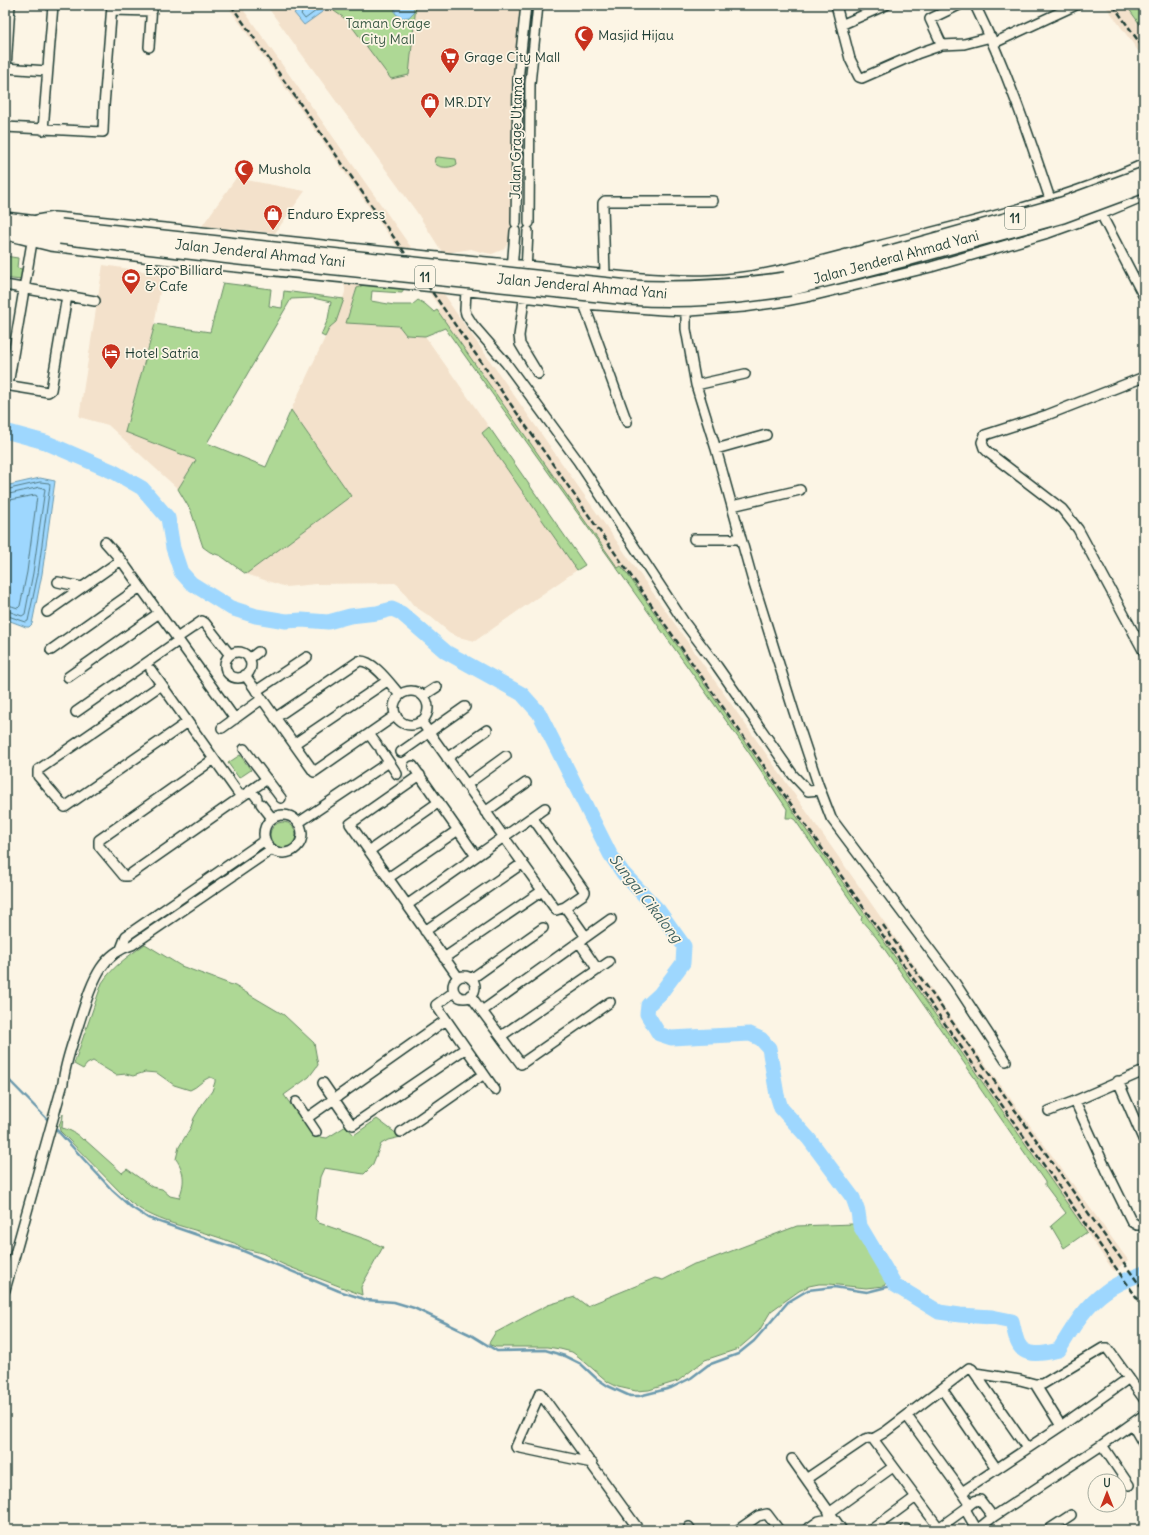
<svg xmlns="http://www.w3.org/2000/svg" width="1149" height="1535" font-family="Delius,sans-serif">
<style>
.built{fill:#f3e1cb}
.green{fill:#aed895;stroke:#668a64}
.water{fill:#9ed7fe;stroke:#6b99ad}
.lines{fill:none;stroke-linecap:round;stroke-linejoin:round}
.shore{stroke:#527b85;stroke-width:1}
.stream{stroke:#6b99ad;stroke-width:2.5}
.river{stroke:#9ed7fe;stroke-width:15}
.minor-tunnel{stroke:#d0d0c2;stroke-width:9;stroke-dasharray:9 4.5;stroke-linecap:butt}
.minor-casing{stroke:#1f3d34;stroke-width:12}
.highway-casing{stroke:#1f3d34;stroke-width:16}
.minor{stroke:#fcf5e5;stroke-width:9}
.highway{stroke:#fcf5e5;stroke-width:13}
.rail{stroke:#1f3d34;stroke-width:2.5;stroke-dasharray:6 3;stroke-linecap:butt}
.highway-bridge-casing{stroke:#1f3d34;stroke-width:16;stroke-linecap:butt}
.highway-bridge{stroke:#fcf5e5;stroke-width:13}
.labels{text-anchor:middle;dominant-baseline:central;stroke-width:3.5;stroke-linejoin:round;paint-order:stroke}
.shield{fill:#fcf5e5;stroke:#617469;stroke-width:1}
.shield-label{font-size:13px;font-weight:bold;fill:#1f3d34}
.park-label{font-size:14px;fill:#3c5c47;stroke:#fcf5e5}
.poi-label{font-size:14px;fill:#1f3d34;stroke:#fcf5e5;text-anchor:start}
.street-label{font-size:14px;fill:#1f3d34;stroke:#fcf5e5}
.water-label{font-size:15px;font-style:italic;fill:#385c5c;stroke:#fcf5e5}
</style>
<rect width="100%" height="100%" fill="#fcf5e5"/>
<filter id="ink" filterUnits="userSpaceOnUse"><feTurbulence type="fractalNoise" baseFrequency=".025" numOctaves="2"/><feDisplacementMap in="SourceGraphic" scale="8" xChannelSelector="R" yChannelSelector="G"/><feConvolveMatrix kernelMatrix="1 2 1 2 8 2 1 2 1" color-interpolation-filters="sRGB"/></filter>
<g filter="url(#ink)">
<path class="built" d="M227,5h13l211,299h-1l496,706 182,250 -14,11 -6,-8 -482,-691 -5,-6 -3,2 -181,-258 3,-2z
M266,5h256l-10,216 -1,16 -4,8 -5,5 -10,4 -11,-2 -10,-3 -19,3 -8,3 -28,-44z
M1105,5h21l18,25v29z
M236,178l69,13 -30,42 -73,-7z
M103,265l60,9 -9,52 -29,106 71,28 -18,29 -70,-64 -29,-8z
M341,281l24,3 -10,9 -9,30 53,3 7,9 19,1 64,91 -7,6 2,3 93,134 -102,71 -17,-4 -9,-5 -18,-15 -17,-11 -16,-21 -3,-2 -79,1 -30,3 -40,-13 105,-78 -60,-86 39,-83 6,-5 9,-30v-5z"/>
<path class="green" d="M333,5h83l-7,70 -18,4 -44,-59 -13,-9z
M1126,5h18v25z
M438,157l18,2 1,5c-5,5 -26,5 -22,-6z
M5,256l13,2 -1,10 5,1 -1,11 -16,-2z
M223,283l48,6 -2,17 13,2 2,-17 60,8 -8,23 -6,5 -5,10 -4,-2 7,-16 3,-17 -18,-4 -22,1 -84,144 59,24 25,-57 60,86 -105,78 -25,-18 -11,-4 -7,-5 -12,-36 -13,-22 18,-29 -71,-28 30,-108 55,8z
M365,284l39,4 -2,5 -30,-2 -1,10 23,4h18l6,-5 7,4 9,8 3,-2 181,258 3,-2 5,6 461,660 -23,16 -13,-22 15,-13 -21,-28v-3l-66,-95 -3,-7 -100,-143 -15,-17 1,-3 -67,-97 -3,-2h-6l1,-9 -40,-59 -302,-422 -20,8 -19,-1 -7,-9 -53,-3 11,-35z
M489,427l96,138 -8,5 -93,-134 -2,-3z
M240,755l11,15 -12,8 -11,-15z
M270 835a13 13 0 1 1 26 0a13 13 0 1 1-26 0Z
M145,944l36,22 54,20 49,29 30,28 4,22 -9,12 -25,18 29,41 14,2 19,-12 8,9 23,-16 24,18 -13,3 -7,4 -9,22 -8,8 -40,-6 -4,9 -5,42 4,4 49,17 15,7 -22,40 1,8 -75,-29c-7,-3 -13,-6 -19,-10 -6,-4 -16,-5 -23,-7 -5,-2 -9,-6 -14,-7 -34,-14 -72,-17 -101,-40l-70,-71 -1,-5 4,-12 -1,14c9,2 15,6 21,12l1,-1 38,34 5,-4 25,18 10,2 8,7 9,2c6,-15 6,-26 -3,-39l3,-12 12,-20 3,-9 9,-15 9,-12 3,-9v-3l-5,-2c-8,3 -12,10 -20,13l-16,-5 -17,-12 -12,-1 -12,4 -7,-2 -10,1 -23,-14 -6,3 -4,5 -9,-5 28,-81c11,-17 27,-27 43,-39z
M853,1224l34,57 -3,5 -18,2 -37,-4h-10l-10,2 -10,5 -28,20 -12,20 -21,18 -33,11 -27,21 -29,9 -13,1 -18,-4 -10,-5 -29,-25 -7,-5 -12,-3 -13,-2h-51l-6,-2 -1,-2 6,-10 37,-20 16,-8 27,-8 12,9 68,-28 8,2 31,-16 14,-4 89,-34z"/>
<path class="water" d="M305,5h22l2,2 -25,18 -10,-12z
M395,5h18l1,7 -5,5 -8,1 -6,-5z
M40,478l15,3 -13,93 -10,50 -3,3h-3l-21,-8v-133z"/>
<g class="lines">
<path class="shore" d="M306,5v4l-5,5 4,5 19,-14
M5,490l35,-8 9,1 1,2 -12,89 -10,47 -2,1 -21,-7
M5,495l35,-8 5,2 -12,84 -8,41 -3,2 -17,-6
M5,501l30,-6 2,1 -10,76 -7,34 -2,2 -13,-4"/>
<path class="stream" d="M5,1076l44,45
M54,1127l58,63 19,17 17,11 93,32 98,41 28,9 27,2 20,6 57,27 26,16 48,-1 20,6 16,8 15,14 12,8 22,10h9l32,-8 20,-10 17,-13 30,-11 16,-13 34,-39 20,-12 26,-3 33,5 28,-7"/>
<path class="river" d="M5,431l40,11 69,30 28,16 26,30 5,30 8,24 10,11 40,25 25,8 30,5 16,-1 26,2 22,-6 27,-3 15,-4 9,4 45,39 76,42 17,19 71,141 13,19 36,38 25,35 -1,17 -23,31 -12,11 -1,9 12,20 12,4 79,-4 11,5 8,9 8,47 4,13 28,31 44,59 5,14 2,14 35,59 44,27 21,3 32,2 20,4c2,7 3,16 6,22 7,16 28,10 41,7 13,-21 25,-43 46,-58 11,-9 26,-14 39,-19"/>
<path class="minor-tunnel" d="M397,774l4,6"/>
<defs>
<path id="minor" d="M836,5l14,54 9,18 3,1 57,-25 23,-8 22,-1 27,-7
M975,5c31,63 53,128 75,194
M112,10l40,1
M841,25l45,-20
M994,43l82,-38
M942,45l-12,-26 29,-14
M149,47l3,-42
M5,68l42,3
M6,68l4,-63
M5,127l98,5 1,-26 8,-101
M43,130l10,-125
M1101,214l43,83
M37,220l17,-3c151,14 303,33 455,47 66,6 133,18 200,16 58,-2 113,-20 169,-34 89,-23 182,-44 266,-82
M516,223l2,-143 8,-75
M529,223l1,-139 8,-79
M14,237l36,9 136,16 248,25 150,17 79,6 27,1 54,-4 36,-5 31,-6 120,-29 117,-34 53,-19 43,-18
M512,270l3,-39
M526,272l2,-41
M605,274l-2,-67v-4l2,-2h108
M5,285l90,16
M466,290l-1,20 1,4 7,11 33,38 72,98 106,161 33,44 76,109 15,16 12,-1
M525,293l-6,43 1,8 18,30
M584,304l43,118
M686,311v18l10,56 9,29 11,35 36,129 42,134 24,72 13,34 124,165 51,78
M1144,377l-97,38 -62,20 -3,7 2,6 5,5 73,56 16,20 66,123
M5,385l43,7 3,-2 16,-94
M8,385l24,-143
M696,385l49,-11
M716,449l50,-14
M732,506l68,-16
M694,539h47
M105,542l16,18 114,159
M58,582l24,5
M47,612l74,-52
M177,638l25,-17 3,2 25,32
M51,650l89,-63
M225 665a13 13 0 1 1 26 0a13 13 0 1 1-26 0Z
M249,659l9,-7
M151,670l90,127 26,-18
M245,675l69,97 82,-57
M68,677l91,-64
M161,685l-123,85v6l27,31 123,-85
M256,691l51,-34
M394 708a17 17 0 1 1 34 0a17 17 0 1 1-34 0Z
M423,696l14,-9
M76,712l102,-71
M275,718l84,-57c14,-2 32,24 41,34
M421,721l135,189 9,-3
M222,728l40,-29
M369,734l8,11
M294,744l93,-63
M244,749l37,49
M381,750l16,24
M401,752l64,-45
M447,758l40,-28
M214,759l-115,81v6l25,30h4l113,-79
M413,766l63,90
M420,775l-70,49 108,153
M466,785l40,-29
M251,790l6,8
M261,804l11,14
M485,812l41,-29
M264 834a19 19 0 1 1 38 0a19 19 0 1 1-38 0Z
M532,817l53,75 -1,2 -19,13 21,30
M298,823l91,-61
M369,851l70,-49
M388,878l70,-48
M407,905l138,-97
M425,931l98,-68
M579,942l19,28
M121,949l5,-13 139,-96
M444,958l98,-67
M453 987a11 11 0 1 1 22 0a11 11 0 1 1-22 0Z
M471,979l72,-51
M454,992l-18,13 59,85
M470,995l51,69 89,-62
M482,1011l129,-92
M501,1036l108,-74
M1118,1081l26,60
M323,1083l28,41 2,1 113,-77
M1075,1101l31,68 26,53 5,3h7
M296,1102l20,30
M1049,1111l26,-10 69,-30
M307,1118l139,-98
M401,1132l83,-58
M5,1290l58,-207c2,-21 10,-40 16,-60 6,-18 11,-38 22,-55 8,-12 17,-19 31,-23l140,-96
M975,1373l45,7 15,4h8l60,-36h4l37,51
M1035,1384l26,42
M942,1389l54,79
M907,1416l55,76
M1132,1424l12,21
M873,1439l66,89
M1102,1445l27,40
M792,1459l50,71
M592,1463l-76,-16 24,-54 99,137
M806,1479l59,-40 4,-1 4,1 12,-7 84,-64 3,1 55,79
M970,1504l-8,-12 99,-66 68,-48
M829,1513l64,-46
M689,1527l2,3
M906,1529l1,1
M738,1530l20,-14 9,-2 12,16
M806,1530l13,-9 14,-3
M871,1530l45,-33
M936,1530l29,-21
M977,1530l16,-13 109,-72 42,-30
M977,1530l-12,-21c4,-4 9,-10 15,-9l13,17
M1048,1530l23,-15"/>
<path id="highway" d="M5,219l56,7
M5,231l55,6
M785,279l99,-25
M790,289l117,-30"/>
</defs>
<use href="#minor" class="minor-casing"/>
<use href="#highway" class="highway-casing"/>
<use href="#minor" class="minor"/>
<use href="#highway" class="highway"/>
<path class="rail" d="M231,5l913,1303
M1113,5l31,44
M883,925l261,366"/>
<defs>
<path id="highway-bridge" d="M61,226l568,61c55,3 101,0 156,-8
M60,237l179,21 389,40c57,4 106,0 162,-9
M884,254l178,-50 82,-30
M907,259l156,-43 81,-30"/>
</defs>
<use href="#highway-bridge" class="highway-bridge-casing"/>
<use href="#highway-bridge" class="highway-bridge"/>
</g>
</g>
<defs>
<symbol id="mosque-pin" viewBox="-11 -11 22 30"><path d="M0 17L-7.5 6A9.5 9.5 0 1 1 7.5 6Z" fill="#c8321e" stroke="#fcf5e5"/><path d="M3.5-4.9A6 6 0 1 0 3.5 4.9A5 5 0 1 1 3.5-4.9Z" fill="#fff"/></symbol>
<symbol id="supermarket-pin" viewBox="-11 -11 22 30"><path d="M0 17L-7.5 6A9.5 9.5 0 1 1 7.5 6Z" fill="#c8321e" stroke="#fcf5e5"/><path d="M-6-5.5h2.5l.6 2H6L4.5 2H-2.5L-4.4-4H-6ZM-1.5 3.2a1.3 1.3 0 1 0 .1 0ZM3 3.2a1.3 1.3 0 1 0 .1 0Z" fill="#fff"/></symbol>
<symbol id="shop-pin" viewBox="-11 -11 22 30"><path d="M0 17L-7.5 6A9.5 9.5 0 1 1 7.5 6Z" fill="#c8321e" stroke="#fcf5e5"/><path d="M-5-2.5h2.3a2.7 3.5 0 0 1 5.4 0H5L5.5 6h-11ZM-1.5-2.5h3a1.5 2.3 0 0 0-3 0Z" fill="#fff"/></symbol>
<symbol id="stadium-pin" viewBox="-11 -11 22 30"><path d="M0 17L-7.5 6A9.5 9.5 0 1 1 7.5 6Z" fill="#c8321e" stroke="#fcf5e5"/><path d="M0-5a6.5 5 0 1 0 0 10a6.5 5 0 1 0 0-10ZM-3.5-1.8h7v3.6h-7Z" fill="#fff"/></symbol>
<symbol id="hotel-pin" viewBox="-11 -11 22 30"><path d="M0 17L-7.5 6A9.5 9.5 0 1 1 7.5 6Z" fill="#c8321e" stroke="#fcf5e5"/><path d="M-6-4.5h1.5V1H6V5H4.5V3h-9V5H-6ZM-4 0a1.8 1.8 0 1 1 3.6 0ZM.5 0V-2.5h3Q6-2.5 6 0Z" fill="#fff"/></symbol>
</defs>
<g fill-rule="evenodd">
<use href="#mosque-pin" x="573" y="24" width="22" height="30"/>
<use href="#supermarket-pin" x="439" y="46" width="22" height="30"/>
<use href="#shop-pin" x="419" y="91" width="22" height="30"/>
<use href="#mosque-pin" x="233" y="158" width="22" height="30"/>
<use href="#shop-pin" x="262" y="203" width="22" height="30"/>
<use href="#stadium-pin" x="120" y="267" width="22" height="30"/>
<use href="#hotel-pin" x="100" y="342" width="22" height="30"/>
</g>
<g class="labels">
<g class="shield">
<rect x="1005" y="207" width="20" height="22" rx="3"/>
<rect x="415" y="266" width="20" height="22" rx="3"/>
</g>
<g class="shield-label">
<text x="1015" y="218">11</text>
<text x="425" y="277">11</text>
</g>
<g class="park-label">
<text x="388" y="23">Taman Grage<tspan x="388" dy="16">City Mall</tspan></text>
</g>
<g class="poi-label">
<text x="598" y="35">Masjid Hijau</text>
<text x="464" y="57">Grage City Mall</text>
<text x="444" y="102">MR.DIY</text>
<text x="258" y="169">Mushola</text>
<text x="287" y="214">Enduro Express</text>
<text x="145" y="270">Expo Billiard<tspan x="145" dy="16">&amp; Cafe</tspan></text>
<text x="125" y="353">Hotel Satria</text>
</g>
<g class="street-label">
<text transform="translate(516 138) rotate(-89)">Jalan Grage Utama</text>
<text transform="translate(260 253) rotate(6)">Jalan Jenderal Ahmad Yani</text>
<text transform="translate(896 257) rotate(-15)">Jalan Jenderal Ahmad Yani</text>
<text transform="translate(582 286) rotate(5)">Jalan Jenderal Ahmad Yani</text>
</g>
<g class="water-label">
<text transform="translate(646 898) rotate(52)">Sungai Cikalong</text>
</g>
</g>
<rect width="1149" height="1535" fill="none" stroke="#fcf5e5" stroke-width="20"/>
<rect x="10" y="10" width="1129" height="1515" fill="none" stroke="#1f3d34" stroke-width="1.5" filter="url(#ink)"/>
<g transform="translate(1107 1493)"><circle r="19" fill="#fcf5e5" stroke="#a4ab9e"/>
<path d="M0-3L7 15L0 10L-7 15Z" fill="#c8321e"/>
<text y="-6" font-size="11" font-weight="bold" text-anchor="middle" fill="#1f3d34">U</text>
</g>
</svg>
